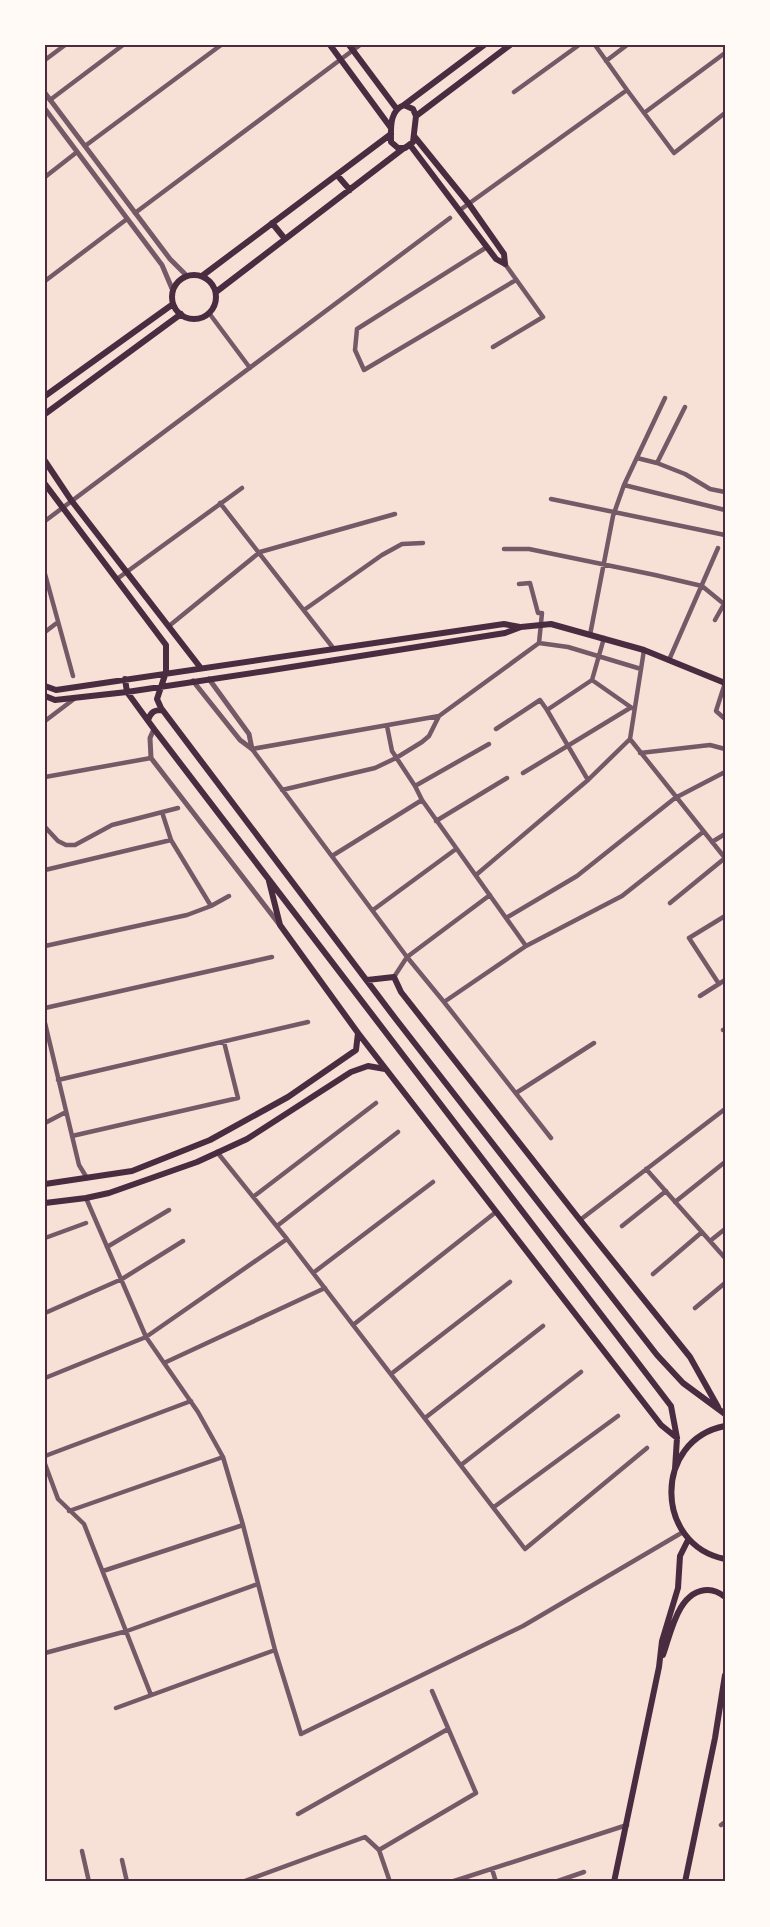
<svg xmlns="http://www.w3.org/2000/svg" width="770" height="1927" font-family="'Asap Condensed',sans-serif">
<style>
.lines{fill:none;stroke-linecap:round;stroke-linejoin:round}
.minor{stroke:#755966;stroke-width:4.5}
.tertiary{stroke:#755966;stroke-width:5}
.secondary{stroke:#4a2c40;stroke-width:6}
.neatline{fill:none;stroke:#4a2c40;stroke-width:2}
</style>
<rect width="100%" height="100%" fill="#f7e1d7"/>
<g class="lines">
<path class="minor" d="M595,45l32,45
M45,60l20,-15
M606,61l21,-16
M514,92l65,-47
M50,100l73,-55
M644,113l81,-60
M85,146l136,-101
M45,177l32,-25
M460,210l167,-120 47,63 51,-40
M135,213l225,-168
M487,247l-130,82 -2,21 9,20 152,-90
M45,281l82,-62
M209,313l41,55
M493,347l50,-30 -38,-53
M637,458l20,5 28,-56
M657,463l28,11 25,15 15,3
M624,485l101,25
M551,499l174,36
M220,503l114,146
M45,521l405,-303
M504,549h25l126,26 47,11 22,18 -9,16
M45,574l28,102
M117,579l125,-91
M519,584l11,-1 8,30h4l-3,30
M304,610l78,-55 20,-11 21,-1
M169,626l91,-74 135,-38
M45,632l13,-10
M590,635l23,-119 11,-31 41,-87
M644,650l-14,89 95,119
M669,660l49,-112
M592,680l40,28
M725,683l-9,28 9,8
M547,710l41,70
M439,716l-187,33 155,208 37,45 82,-56 96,-50 81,-64
M45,721l29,-22
M387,726l5,25 23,35 7,14 104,146
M496,729l44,-29 7,10 45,-30 12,-42
M640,753l70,-8 15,4
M523,773l107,-65
M45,777l106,-19
M415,786l74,-42
M282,790l93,-22 21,-10 26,-16 7,-6 10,-20 100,-73 29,4 73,22
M162,812l9,28 40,66
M436,821l71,-43
M45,827l13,14 8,4h9l37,-20 66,-17
M712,842l13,-8
M332,856l90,-56
M45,870l126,-30
M476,875l112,-95 42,-41
M670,903l55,-45
M373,910l83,-61
M506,918l71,-42 98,-78 50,-26
M45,946l142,-31 24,-9 18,-10
M394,977l13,-20 83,-62
M719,984l-30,-46 36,-22
M700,996l25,-16
M444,1002l107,136
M45,1008l227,-51
M45,1023l34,142 8,13
M723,1030l2,-1
M58,1080l250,-58
M516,1093l78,-50
M45,1123l21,-11
M72,1136l166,-38 -14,-56
M217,1152l70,87 238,310 122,-101
M646,1169l79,89
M253,1197l123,-94
M86,1198l60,139 52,75 25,45 20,68 32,125 26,84 222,-108 160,-94
M675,1202l50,-40
M580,1220l145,-111
M277,1226l121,-94
M622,1226l44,-35
M45,1238l41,-15
M710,1241l15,-12
M107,1247l62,-37
M313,1273l120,-91
M653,1274l49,-42
M695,1308l30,-25
M45,1313l77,-34 61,-38
M353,1325l143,-113
M164,1363l161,-75
M391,1374l119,-92
M45,1378l101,-41 141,-98
M425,1418l118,-92
M45,1456l146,-55
M45,1464l13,35 26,25 67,171
M461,1465l120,-93
M494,1507l124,-91
M69,1511l154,-54
M103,1571l140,-46
M45,1653l82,-22 131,-47
M116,1708l159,-58
M298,1814l150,-85
M721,1825l4,-3
M379,1850l97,-57 -44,-102
M82,1851l7,31
M122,1860l5,22
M492,1869l4,13
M242,1882l123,-45 14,13 11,32
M451,1882l176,-57
M555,1882l29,-10"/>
<path class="tertiary" d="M45,93l125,166 17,17
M45,109l117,156 11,26
M209,679l40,55 3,15
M193,681l47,59 12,9
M154,729l-4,9 1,20 128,166"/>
<path class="secondary" d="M330,45l61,83
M349,45l47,63
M404,105l9,4 3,7 -3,26 -8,6h-7l-7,-6c0,-14 -2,-31 13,-37z
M404,105l80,-60
M416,116l94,-71
M414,136l55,68 35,50 1,10
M410,145l86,114 9,5
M337,175l13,15
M272,223l13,16
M172 297a22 22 0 1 1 44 0a22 22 0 1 1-44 0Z
M202,276l189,-142
M216,292l188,-144
M45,396l128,-92
M45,414l136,-100
M45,461l26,39 129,167
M45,484l121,161v27l-9,27 4,9 234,310 262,337 26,28 42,31
M125,679l2,13 27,37 517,677 6,32 -2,31
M45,686l11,4 448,-66 16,3
M45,696l10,4 72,-8 139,-21 239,-38 16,-6 30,-3 93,26 81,33
M148,720c3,-8 6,-10 14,-10
M269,881l11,44 78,108 303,392 16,13
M367,980l27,-3 7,15 179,228 110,137 28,50
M45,1184l87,-13 78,-31 78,-43 68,-47 2,-17
M45,1203l41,-5 23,-5 88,-31 50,-23 104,-67 17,-6 17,3
M725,1426c-72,14 -71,119 0,133
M663,1655c8,-22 15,-65 45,-65 7,0 12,3 17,7
M614,1882l45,-215 3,-26 16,-53 2,-32 8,-16
M685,1882l30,-144 10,-63"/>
</g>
<rect width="770" height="1927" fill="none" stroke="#fffaf5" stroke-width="93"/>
<rect x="46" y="46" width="678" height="1834" class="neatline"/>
</svg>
